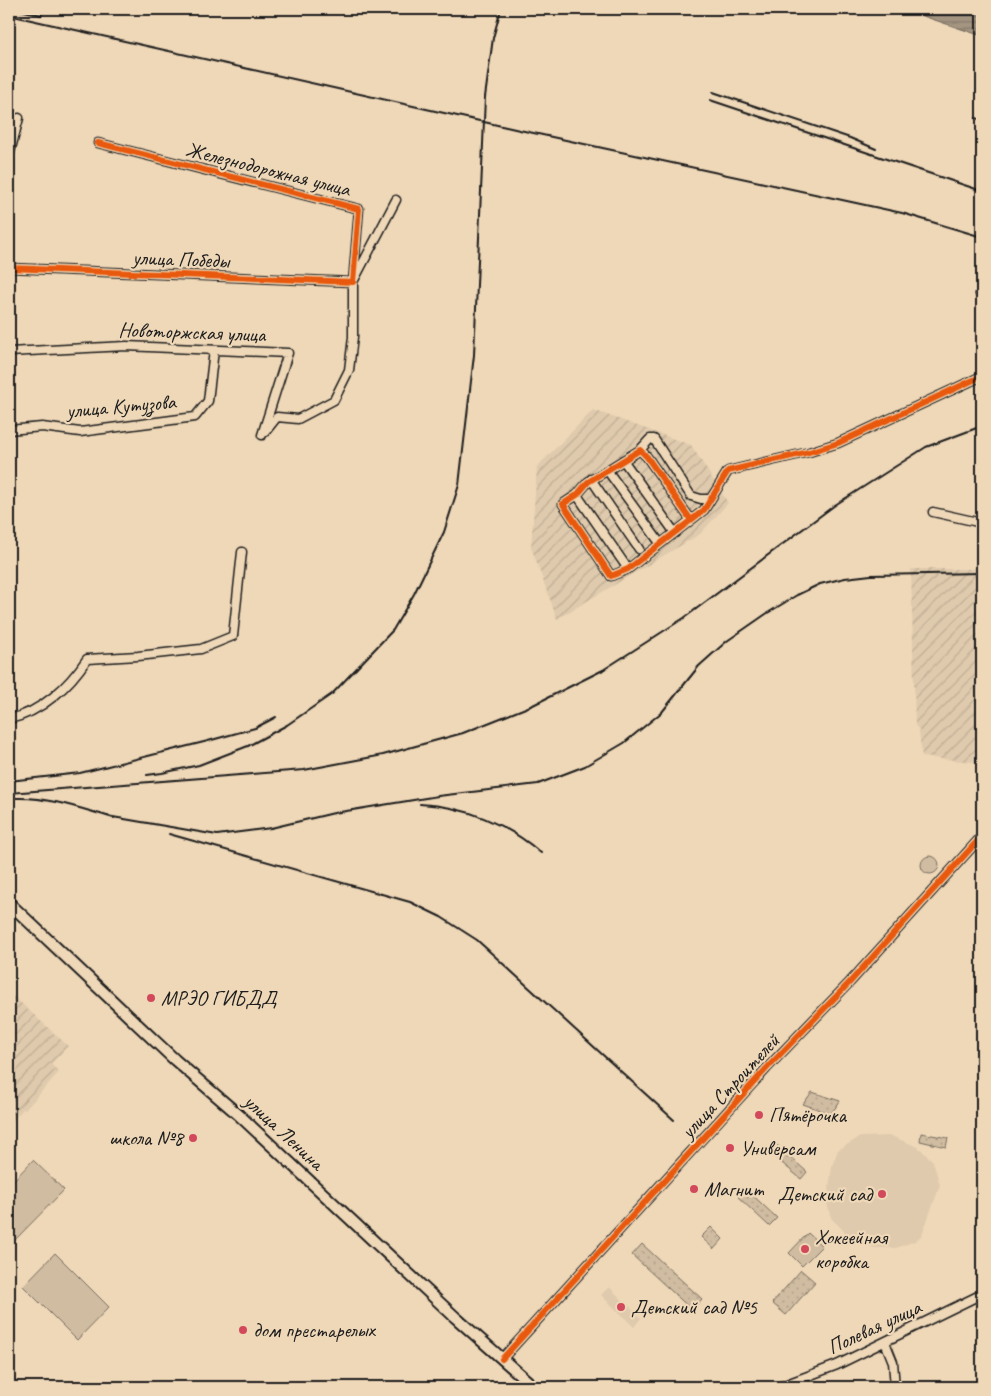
<svg xmlns="http://www.w3.org/2000/svg" width="991" height="1396" font-family="Caveat,sans-serif">
<style>
.built{fill:#dfcaad}
.industrial{fill:url(#industrial-furrows)}
.grass{fill:#d0bca1;stroke:#766c5e}
.park{fill:url(#park-dots);stroke:#766c5e}
.water{fill:url(#water-rules);stroke:#6e6559}
.lines{fill:none;stroke-linecap:round;stroke-linejoin:round}
.minor-casing{stroke:#1c1c1c;stroke-width:11}
.major-casing{stroke:#1c1c1c;stroke-width:14}
.minor{stroke:#efd8b8;stroke-width:8}
.major{stroke:#efd8b8;stroke-width:10}
.rail{stroke:#1c1c1c;stroke-width:2}
.cycleway-casing{stroke:#efd8b8;stroke-width:9}
.cycleway{stroke:#e8590c;stroke-width:6}
.poi-dot{fill:#d1495b;stroke:#efd8b8;stroke-width:2}
.labels{text-anchor:middle;dominant-baseline:central;stroke-width:4.5;stroke-linejoin:round;paint-order:stroke}
.street-label{font-size:21px;fill:#1c1c1c;stroke:#efd8b8}
.poi-label{font-size:21px;fill:#1c1c1c;stroke:#efd8b8;text-anchor:start}
</style>
<defs>
<pattern id="industrial-furrows" width="10" height="10" patternUnits="userSpaceOnUse" patternTransform="scale(1.25)"><rect width="10" height="10" fill="#dfcaad"/><path d="M-1 1l2-2M0 10L10 0M9 11l2-2" fill="none" stroke="#bfad94"/></pattern>
<pattern id="park-dots" width="8" height="8" patternUnits="userSpaceOnUse" patternTransform="scale(1.25)"><rect width="8" height="8" fill="#d0bca1"/><path d="M2 2h.1M6 6h.1" fill="none" stroke="#b2a18a" stroke-width="1.8" stroke-linecap="round"/></pattern>
<pattern id="water-rules" width="6" height="5" patternUnits="userSpaceOnUse" patternTransform="scale(1.25)"><rect width="6" height="5" fill="#a49581"/><path d="M0 2.5h6" fill="none" stroke="#857969"/></pattern>
</defs>
<rect width="100%" height="100%" fill="#efd8b8"/>
<filter id="ink" filterUnits="userSpaceOnUse"><feTurbulence type="fractalNoise" baseFrequency=".02" numOctaves="2"/><feDisplacementMap in="SourceGraphic" scale="10" xChannelSelector="R" yChannelSelector="G"/><feConvolveMatrix kernelMatrix="1 2 1 2 8 2 1 2 1" color-interpolation-filters="sRGB"/></filter>
<g filter="url(#ink)">
<path class="built" d="M891,1136l27,11 15,14 7,24 -18,50 -7,6 -19,7h-22l-24,-11 -19,-19 -4,-15 5,-37 6,-16 22,-13z
M609,1287l32,31 -7,9 -33,-32z"/>
<path class="industrial" d="M593,410l98,35 37,58 -28,31 -143,85 -26,-72 6,-80z
M977,566h5v197l-60,-6 -3,-27 -4,-5 -4,-156h65z
M9,992l59,54 -17,18 8,8 -34,38 -2,-1 -14,16z"/>
<path class="grass" d="M921 865a9 9 0 1 1 18 0a9 9 0 1 1-18 0Z
M33,1160l31,30 -55,56v-61z
M808,1233l14,13 -20,20 -13,-13z
M55,1253l54,54 -32,33 -54,-54z"/>
<path class="park" d="M812,1092l28,9 -9,13 -28,-10z
M921,1133l27,5 -2,9 -26,-6z
M777,1145l30,27 -6,7 -31,-26z
M746,1189l31,29 -8,8 -31,-29z
M711,1227l12,12 -9,10 -13,-12z
M642,1244l60,55 -10,11 -60,-55z
M801,1270l14,12 -29,33 -14,-12z"/>
<path class="water" d="M920,9l62,1v26l-62,-21z"/>
<g class="lines">
<defs>
<path id="minor" d="M9,156l10,-38
M9,268l344,14 6,-73 -261,-66
M980,294l2,4
M9,352l117,-6 162,7 -26,82
M9,430l33,-3 38,5 115,-15 13,-16 6,-51
M265,432l12,-15 21,2 36,-19 15,-30 4,-33v-55l43,-82
M640,450l10,-11h4l37,57 10,3h10
M623,460l52,73
M607,470l50,69
M591,479l48,70
M577,495l51,74
M933,512l49,11
M691,520l-44,-63 -7,-7 -52,32 -11,13 -14,9 48,72 17,-7 76,-59 24,-39 81,-19 29,-9 144,-67
M9,719c32,-6 61,-34 78,-60l51,-3 63,-7 32,-13 9,-84
M885,1342l8,20 2,25
M502,1359l265,-291 83,-86 132,-146
M779,1387l58,-22 145,-71"/>
<path id="major" d="M9,903l166,157 65,56 215,201 79,70"/>
</defs>
<use href="#minor" class="minor-casing"/>
<use href="#major" class="major-casing"/>
<use href="#minor" class="minor"/>
<use href="#major" class="major"/>
<path class="rail" d="M15,9l27,6
M9,15l506,114 387,84 80,24
M713,92l137,46 26,11
M710,100l272,91
M976,118l6,2
M147,775l15,-2 37,-8 49,-19 39,-21 45,-31 61,-64 21,-36 30,-62 15,-47 15,-130 11,-258 8,-59 8,-29
M9,781l71,-8 128,-32 47,-13 21,-11
M9,793l295,-23 79,-15 80,-22 70,-28 70,-35 81,-52 151,-113 91,-58 56,-21
M16,798c34,-1 66,11 98,20
M420,804c45,2 87,20 121,49
M107,816l110,19 54,-7 63,-15 104,-17 100,-12 47,-18 39,-23 38,-31 37,-46 28,-25 39,-27 31,-19 23,-11 25,-6 26,-3 111,-2
M169,834l241,68 31,15 36,23 197,180"/>
<defs>
<path id="cycleway" d="M9,268l344,14 6,-73 -261,-66
M691,520l-44,-63 -7,-7 -52,32 -11,13 -14,9 48,72 17,-7 76,-59 24,-39 81,-19 29,-9 144,-67
M502,1359l265,-291 83,-86 132,-146"/>
</defs>
<use href="#cycleway" class="cycleway-casing"/>
<use href="#cycleway" class="cycleway"/>
</g>
</g>
<g class="poi-dot">
<circle cx="151" cy="998" r="5"/>
<circle cx="759" cy="1115" r="5"/>
<circle cx="193" cy="1138" r="5"/>
<circle cx="730" cy="1148" r="5"/>
<circle cx="694" cy="1189" r="5"/>
<circle cx="882" cy="1194" r="5"/>
<circle cx="805" cy="1249" r="5"/>
<circle cx="621" cy="1307" r="5"/>
<circle cx="243" cy="1330" r="5"/>
</g>
<g class="labels">
<g class="street-label">
<text transform="translate(268 169) rotate(14)">Железнодорожная улица</text>
<text transform="translate(181 259) rotate(2)">улица Победы</text>
<text transform="translate(192 332) rotate(2)">Новоторжская улица</text>
<text transform="translate(121 406) rotate(-5)">улица Кутузова</text>
<text transform="translate(730 1086) rotate(-47)">улица Строителей</text>
<text transform="translate(284 1132) rotate(43)">улица Ленина</text>
<text transform="translate(874 1327) rotate(-25)">Полевая улица</text>
</g>
<g class="poi-label">
<text x="161" y="998">МРЭО ГИБДД</text>
<text x="769" y="1115">Пятёрочка</text>
<text x="183" y="1138" text-anchor="end">школа №8</text>
<text x="740" y="1148">Универсам</text>
<text x="704" y="1189">Магнит</text>
<text x="872" y="1194" text-anchor="end">Детский сад</text>
<text x="815" y="1237">Хокеейная<tspan x="815" dy="24">коробка</tspan></text>
<text x="631" y="1307">Детский сад №5</text>
<text x="253" y="1330">дом престарелых</text>
</g>
</g>
<rect width="991" height="1396" fill="none" stroke="#efd8b8" stroke-width="30"/>
<rect x="15" y="15" width="961" height="1366" fill="none" stroke="#1c1c1c" stroke-width="2" filter="url(#ink)"/>
</svg>
